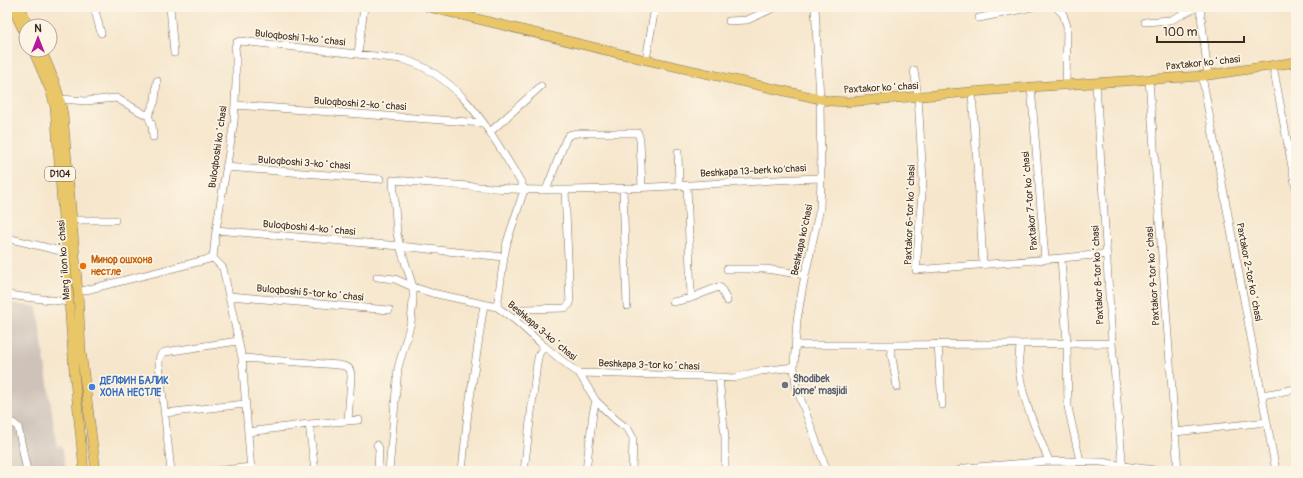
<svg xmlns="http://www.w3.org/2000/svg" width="1303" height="478" font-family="Pangolin,sans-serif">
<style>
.industrial{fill:#cec2b9}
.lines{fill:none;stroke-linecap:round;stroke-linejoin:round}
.minor-casing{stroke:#7c6c5b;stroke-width:8}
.major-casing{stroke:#7c6c5b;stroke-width:10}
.minor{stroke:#fff;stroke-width:7}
.major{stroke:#e9c769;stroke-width:9}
.food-dot{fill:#e8710a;stroke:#fcf5e5;stroke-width:1.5}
.worship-dot{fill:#6b7280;stroke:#fcf5e5;stroke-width:1.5}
.shop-dot{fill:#3f7fe0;stroke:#fcf5e5;stroke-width:1.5}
.labels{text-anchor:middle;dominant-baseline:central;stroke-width:3.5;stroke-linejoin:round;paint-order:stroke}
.shield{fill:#fcf5e5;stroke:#75675a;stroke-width:1}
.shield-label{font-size:9px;font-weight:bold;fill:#3b2a1e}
.street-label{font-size:10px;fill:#3b2a1e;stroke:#fcf5e5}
.food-label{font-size:10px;font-weight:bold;fill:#c56008;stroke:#fcf5e5;text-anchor:start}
.worship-label{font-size:10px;font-weight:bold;fill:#5b616d;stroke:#fcf5e5;text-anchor:start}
.shop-label{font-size:10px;font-weight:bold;fill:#366cbe;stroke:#fcf5e5;text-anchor:start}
</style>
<rect width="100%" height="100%" fill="#fcf5e5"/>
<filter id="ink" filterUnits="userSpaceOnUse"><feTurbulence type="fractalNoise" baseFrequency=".025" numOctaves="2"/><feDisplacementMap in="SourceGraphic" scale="8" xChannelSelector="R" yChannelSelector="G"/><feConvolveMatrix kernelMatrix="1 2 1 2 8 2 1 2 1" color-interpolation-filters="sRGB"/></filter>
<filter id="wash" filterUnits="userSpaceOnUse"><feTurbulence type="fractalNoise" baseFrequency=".012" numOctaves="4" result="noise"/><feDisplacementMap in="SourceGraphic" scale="16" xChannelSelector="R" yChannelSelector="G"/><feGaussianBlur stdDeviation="0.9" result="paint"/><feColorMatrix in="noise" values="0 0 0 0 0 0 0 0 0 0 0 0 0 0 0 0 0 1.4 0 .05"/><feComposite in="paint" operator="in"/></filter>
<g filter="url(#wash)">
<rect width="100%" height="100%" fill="#f6e6cc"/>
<path class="industrial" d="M7,303l30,4 20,140 5,-1 4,23 -10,2h-49z"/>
</g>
<g filter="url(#ink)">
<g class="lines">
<defs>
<path id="minor" d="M94,7l7,26
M170,7l4,46
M815,7l5,92 1,79 -1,30 -17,77 -6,35 -3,47 2,19 31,85
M1056,7l7,7 4,12 -1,59
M1200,7l8,68
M979,18l53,-11
M729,21l18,-1 29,-13
M1145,22l26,-2 26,-13
M358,54l6,-47
M646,60l9,-53
M1273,66l23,122
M914,70l4,27 5,83 -7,90 145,-12 6,85 1,64 12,54
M1202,76l74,395
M1149,80l29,391
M1096,83l16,260 11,128
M1031,87l14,172
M972,93l6,84 5,87
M61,99l25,2 30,-3 32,18 4,9 1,12
M235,105l248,18
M148,116l7,-15 2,-20
M490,132l51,-46
M678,152l1,34
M226,167l154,12
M687,185l4,113
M623,189l4,117
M546,190l20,-51 3,-4 8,-2h61l2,7 2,48
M72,220h43
M216,230l184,16 104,11
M7,238l58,14
M213,258l3,-28 18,-108 2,-40v-25l-1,-10 2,-5 3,-1 162,18c59,16 89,75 119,123l3,8 -17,52 -3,15 -7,50
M213,258l10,10 19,90 9,113
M1061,258l45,-4
M727,269h39l39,6
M377,277l18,2 18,8 19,6 65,14 18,13 29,26 26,21 9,6 17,28 20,19 12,9 5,9 -1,33
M78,292l135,-34
M7,295l62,7
M230,296l159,14
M673,302l18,-4 27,-11 3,1 6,13
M515,320l8,-10 3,-1 39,-1 5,-4 -5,-114
M938,344l4,61
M1020,344c0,8 -2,16 -1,24 3,33 18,63 30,93
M795,345h95l222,-2
M890,345l7,42
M242,358l97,7c9,2 12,2 12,12l-3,44
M579,373l119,3 36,2 27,-7 33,-4
M719,377l6,61v33
M1262,395l34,-6
M165,413l80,-9
M7,422l6,1 5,4 9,44
M309,424l6,47
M248,432l61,-8 50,-4
M1175,432l92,-10
M377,445l2,3 -1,23
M1068,461v10
M171,471l-12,-107c0,-6 0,-9 6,-12l73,-11
M216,471l35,-4
M389,471l9,-103 13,-46 2,-21v-14l-13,-41 -3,-12 -4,-54c57,4 115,11 173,10 85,-1 170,-9 255,-12
M462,471l6,-59 16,-108
M524,471l13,-108 2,-9 5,-8
M586,471l7,-58 3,-12
M958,471l7,-3 84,-7 53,1 21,4 39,5"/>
<path id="major" d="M12,7l14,29
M20,7l9,19
M428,7l218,53 174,39 10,2 18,1 183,-15 171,-11 94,-14
M33,50l18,42 4,15 19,264 10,100
M41,50c10,21 18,41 22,64l15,178 3,59 15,120"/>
</defs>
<use href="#minor" class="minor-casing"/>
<use href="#major" class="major-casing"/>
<use href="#minor" class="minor"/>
<use href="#major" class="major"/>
</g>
</g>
<circle class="food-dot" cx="83" cy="266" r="4"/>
<circle class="worship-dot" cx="785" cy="385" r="4"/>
<circle class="shop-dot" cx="92" cy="387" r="4"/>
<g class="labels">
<rect class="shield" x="45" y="167" width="30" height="14" rx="3"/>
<g class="shield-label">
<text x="60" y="174">D104</text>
</g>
<g class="street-label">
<text transform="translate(300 38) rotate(6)">Buloqboshi 1-koʻchasi</text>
<text transform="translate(1203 63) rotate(-6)">Paxtakor koʻchasi</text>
<text transform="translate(881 88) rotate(-3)">Paxtakor koʻchasi</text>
<text transform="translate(360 104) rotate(4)">Buloqboshi 2-koʻchasi</text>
<text transform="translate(218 147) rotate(-82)">Buloqboshi koʻchasi</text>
<text transform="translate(304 163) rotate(4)">Buloqboshi 3-koʻchasi</text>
<text transform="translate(753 171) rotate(-3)">Beshkapa 13-berk koʼchasi</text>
<text transform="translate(1030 201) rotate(-95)">Paxtakor 7-tor koʻchasi</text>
<text transform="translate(910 215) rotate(-88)">Paxtakor 6-tor koʻchasi</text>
<text transform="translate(309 228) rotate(5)">Buloqboshi 4-koʻchasi</text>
<text transform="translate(802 240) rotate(-78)">Beshkapa ko'chasi</text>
<text transform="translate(64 260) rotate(-94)">Margʻilon koʻchasi</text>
<text transform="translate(1249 272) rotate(79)">Paxtakor 2-tor koʻchasi</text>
<text transform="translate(1098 275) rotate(-93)">Paxtakor 8-tor koʻchasi</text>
<text transform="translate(1153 276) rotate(-94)">Paxtakor 9-tor koʻchasi</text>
<text transform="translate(310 293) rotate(5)">Buloqboshi 5-tor koʻchasi</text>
<text transform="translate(542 331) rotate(40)">Beshkapa 3-koʻchasi</text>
<text transform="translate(649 365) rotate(2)">Beshkapa 3-tor koʻchasi</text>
</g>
<g class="food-label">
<text x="91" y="260">Минор ошхона<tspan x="91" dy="12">нестле</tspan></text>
</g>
<g class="worship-label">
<text x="793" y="379">Shodibek<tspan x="793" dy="12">jome' masjidi</tspan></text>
</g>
<g class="shop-label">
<text x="100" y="381">ДЕЛФИН БАЛИК<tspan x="100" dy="12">ХОНА НЕСТЛЕ</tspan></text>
</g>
</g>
<rect width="1303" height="478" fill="none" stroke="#fcf5e5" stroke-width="24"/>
<g transform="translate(38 38)"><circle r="19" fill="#fcf5e5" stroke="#afa495"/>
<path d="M0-3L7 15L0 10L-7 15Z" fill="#b5179e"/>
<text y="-6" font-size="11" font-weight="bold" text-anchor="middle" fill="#3b2a1e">N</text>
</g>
<path d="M1157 36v6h87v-6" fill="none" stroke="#3b2a1e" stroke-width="2"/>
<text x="1163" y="36" font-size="12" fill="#3b2a1e" stroke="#fcf5e5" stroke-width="3" paint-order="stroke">100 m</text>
</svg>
